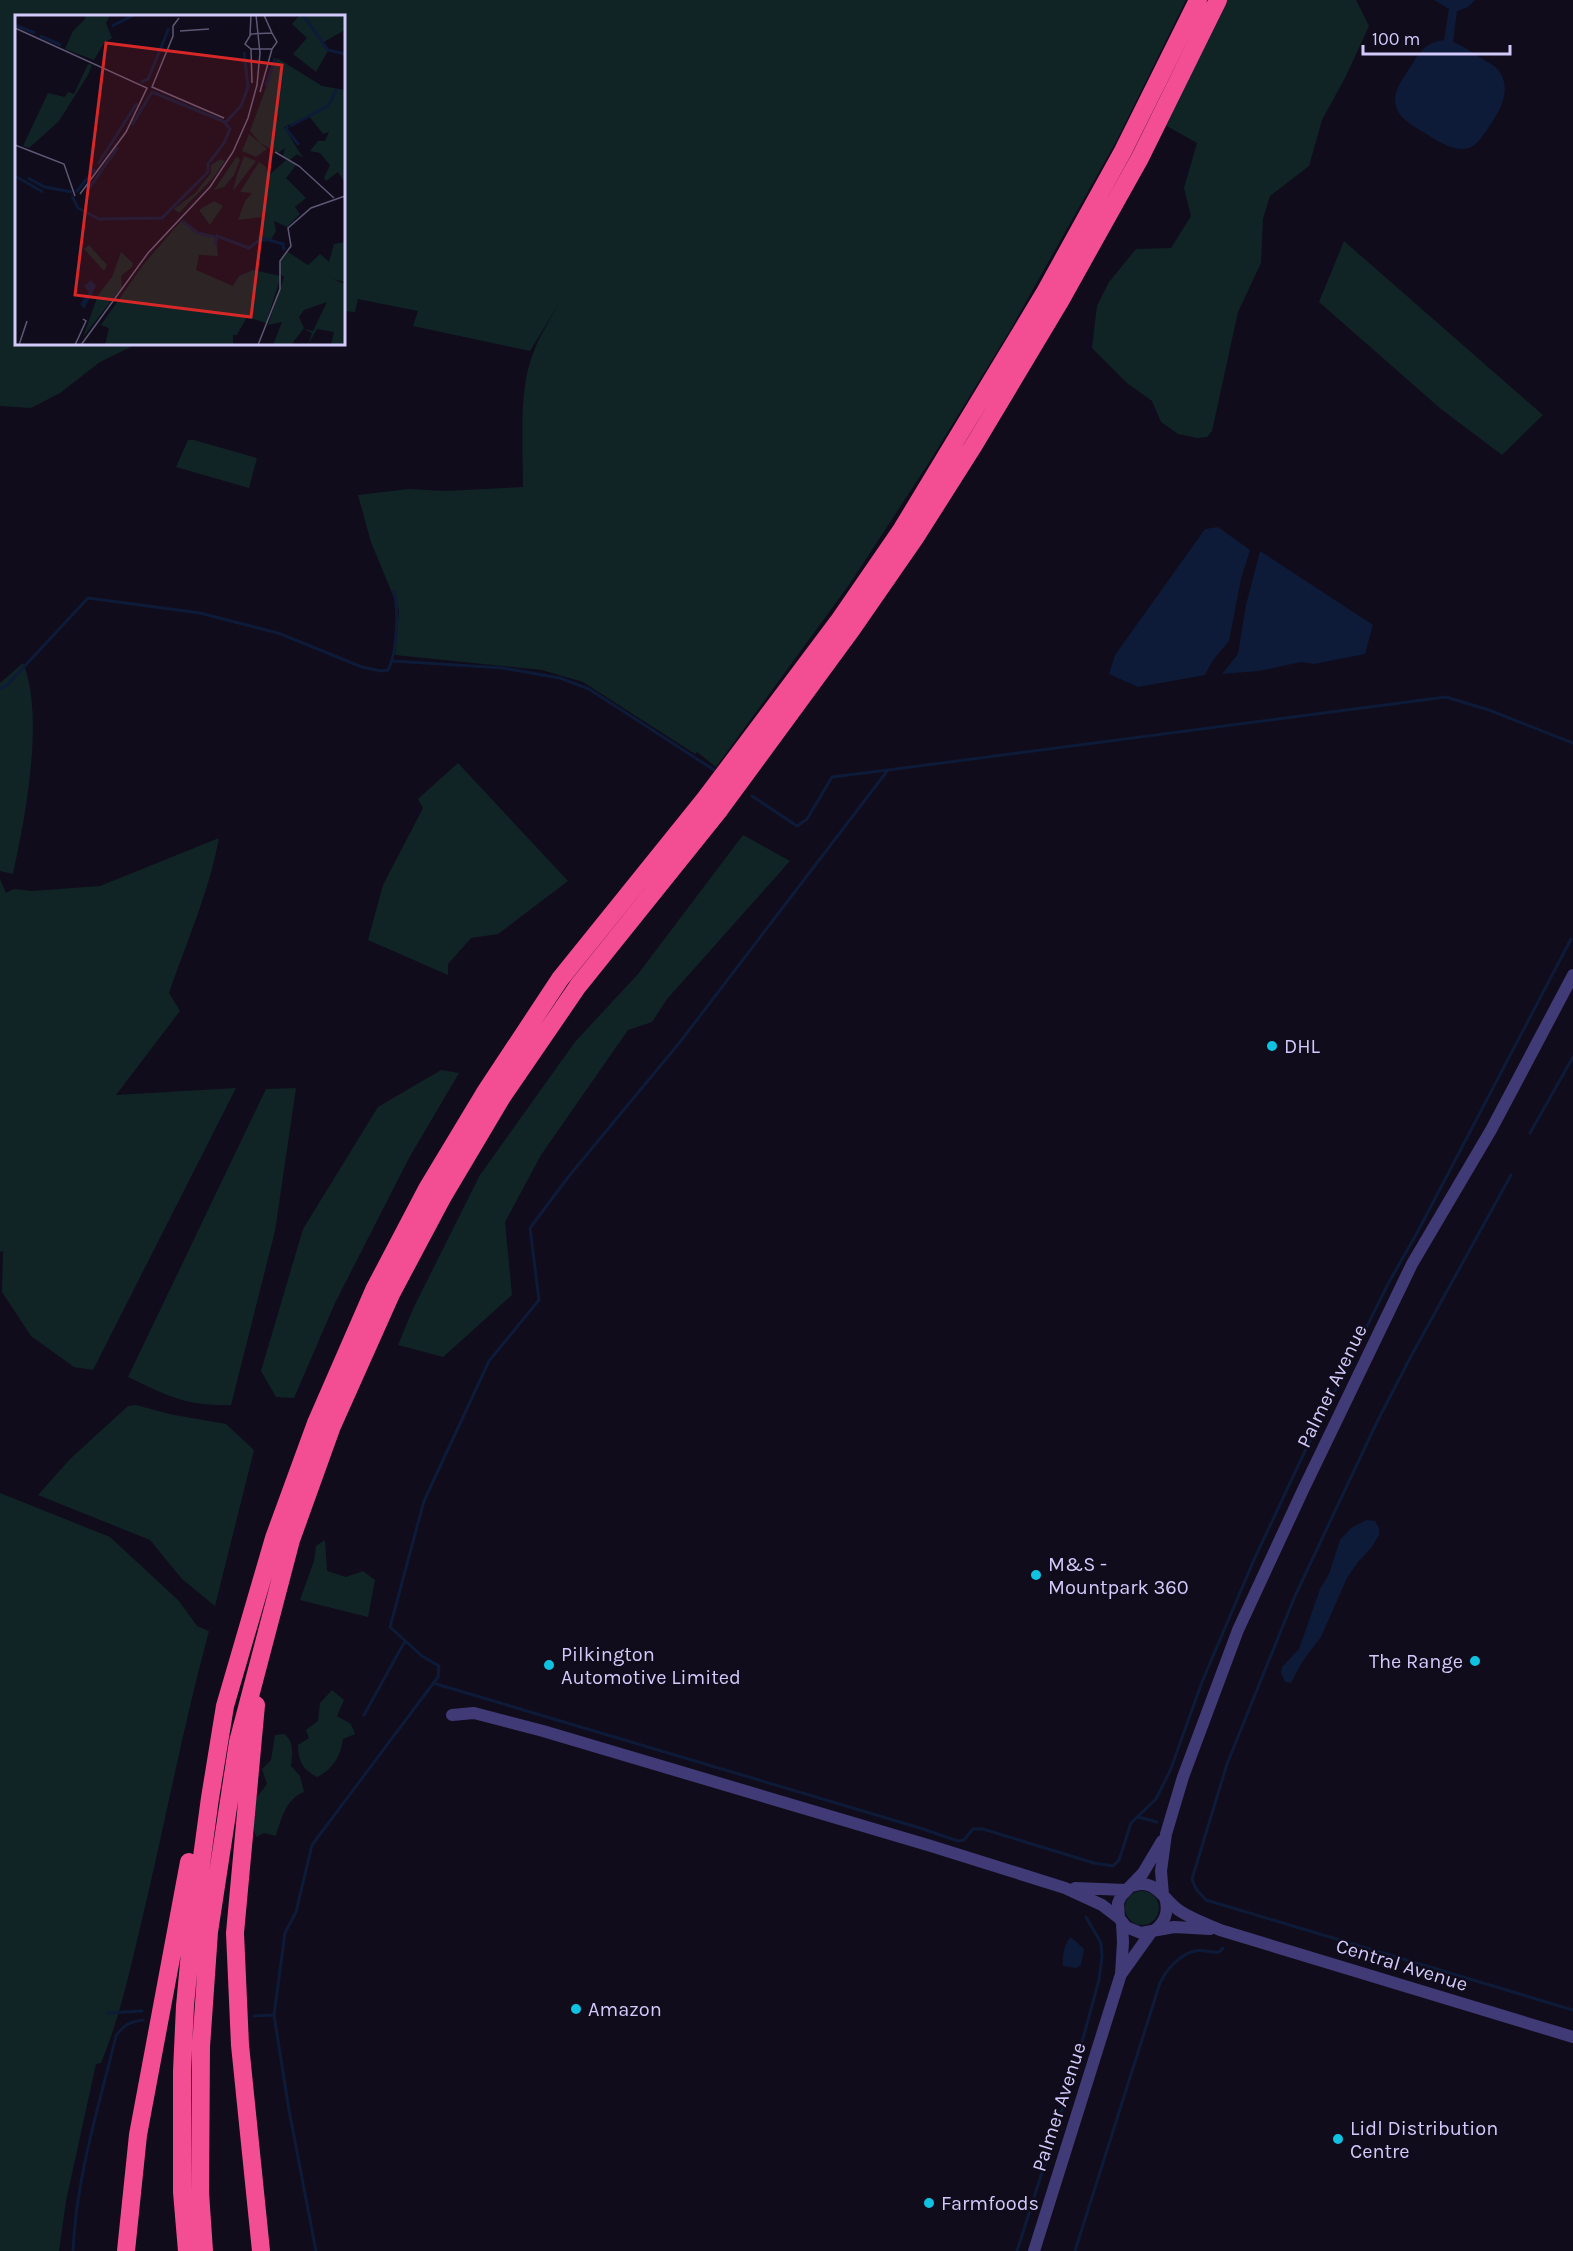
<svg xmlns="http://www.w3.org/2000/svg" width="1573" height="2251" font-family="Karla,sans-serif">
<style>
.green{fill:#102425}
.water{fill:#0d1b39}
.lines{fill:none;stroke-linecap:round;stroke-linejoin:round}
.stream{stroke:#0d1b39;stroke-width:3}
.street{stroke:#403a77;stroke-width:12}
.highway{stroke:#f34d94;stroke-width:18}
.poi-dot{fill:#0fc2e2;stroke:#100c1b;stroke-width:2}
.labels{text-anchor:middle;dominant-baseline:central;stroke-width:5;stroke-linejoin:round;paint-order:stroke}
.poi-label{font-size:20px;fill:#d2cafb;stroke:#100c1b;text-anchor:start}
.street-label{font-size:20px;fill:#d2cafb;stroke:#100c1b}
.inset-river{fill:none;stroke:#0d1b39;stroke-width:3}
.inset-road{fill:none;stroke:#5e5875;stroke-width:1.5}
.view{fill:#d62828;fill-opacity:0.15;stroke:#d62828;stroke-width:3}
.inset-edge{fill:none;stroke:#d2cafb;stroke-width:3}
</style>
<rect width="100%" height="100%" fill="#100c1b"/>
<path class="green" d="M0,0h1186l-69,140 -108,192 -79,129 -79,121 -135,185 -19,-15 -2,2 -112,-72 -41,-12 -147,-15 4,-45 -28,-68 -13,-47 51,-6 35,2 79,-4c0,-40 -5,-99 11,-136 6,-16 16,-31 24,-46l-28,46 -117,-25 5,-15 -60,-12 -3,13 -11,-1v-295h-328v328h121l-37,18 -40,31 -29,15 -31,-2z
M1228,0h128l13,26 -23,50 -24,44 -13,46 -39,30 -7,23 -2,44 -23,49 -26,119 -5,6 -10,1 -19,-4 -17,-12 -9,-21 -25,-18 -35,-35 5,-42 12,-24 27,-33 35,-1 20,-32 -7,-28 13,-45 -32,-18z
M1344,241l199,174 -41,40 -61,-46 -122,-107z
M188,440h6l63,18 -8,30 -73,-21z
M23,663c22,52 2,156 -10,211l-13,-3v-188z
M458,763l110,118 -70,53 -27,4 -23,26v11l-80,-35 15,-55 40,-77 -5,-9z
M743,835l47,26 -123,138 -15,23 -24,8 -87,125 -36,67 7,73 -69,62 -45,-12 15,-36 67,-134 95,-133 63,-68z
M219,838c-10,54 -32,103 -50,155l11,18 -64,84 120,-7 -143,282 -19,-3 -43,-31 -29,-44 1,-41 -3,1v-373l6,14 8,-4 18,2 68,-5z
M441,1070l18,3 -50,85 -74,145 -41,95 -18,-1 -15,-26 42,-142 75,-122z
M296,1088l-21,143 -44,174c-46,1 -63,-9 -103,-28l138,-288z
M136,1405l33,9 57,10 28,26 -39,156 -33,-27 -32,-39 -112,-45 32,-36 58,-53z
M0,1493l110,44 69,64 18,25 12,5c-27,99 -45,198 -69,297 -11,46 -21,92 -39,135l-5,1 -30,137 -7,50h-59z
M325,1540l2,31 19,6 17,-6 12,9 -7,37 -68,-17 14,-39 2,-15z
M332,1690l12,10 -7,16 14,8 4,10 -12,5c-2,16 -10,31 -26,38 -14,-7 -19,-16 -19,-32l11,-7 -3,-8 12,-9 2,-18z
M284,1734c11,8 8,20 7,32l9,10 4,16c-17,6 -23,26 -28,44l-12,-3 -8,4 -3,-10 1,-26 13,-17 -5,-15 9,-9 4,-25z
M1125 1908a17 17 0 1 1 34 0a17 17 0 1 1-34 0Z"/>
<path class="water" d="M1434,0h41l-7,7 -11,4 -4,31c10,4 19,10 28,16 6,4 14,7 18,13 16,22 -5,49 -18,67 -16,22 -39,6 -56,-5 -13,-8 -29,-15 -30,-33 0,-13 11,-26 18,-37 8,-14 15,-21 31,-23l5,-31z
M1218,527l32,23 -9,29 -12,62 -16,19 -8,15 -67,12 -29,-13 6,-19 90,-126z
M1260,551l113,74 -8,29 -51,10 -13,-2 -42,9 -37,3 16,-20 8,-49z
M1366,1520l9,1 4,7v7l-8,13 -13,14 -11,16 -26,59 -19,25 -11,21 -6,-1 -4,-9 1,-6 17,-18 21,-60 9,-15 11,-34 11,-12z
M1071,1937l13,12 -3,16 -5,3 -13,-2c-1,-9 1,-23 8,-29z"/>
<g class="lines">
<path class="stream" d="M393,661l110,7 57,10 29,11 125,81
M0,689l8,-5 80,-86 112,15 78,20 84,34 19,4 7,-1c9,-17 11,-60 6,-79
M752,796l45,30 10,-7 25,-42 56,-7
M1530,1133l43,-76
M1511,1175l-101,183 -34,66 -81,172 -68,168 -35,115 4,10 10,11 367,110
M433,1683l487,145 38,13 6,-1 9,-11h10l111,34 19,3 6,-6 12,-37 25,-24 14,-28 32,-89 51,-120 52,-111 83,-167 30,-53 153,-292
M364,1715l41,-74
M1138,1817l19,5
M108,2013l34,-2
M254,2016l20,-1
M73,2251c3,-73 26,-145 43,-215 8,-12 14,-14 27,-16
M316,2251l-27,-141 -15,-95 11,-82 11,-21 16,-67 126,-168 1,-11 -17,-10 -32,-29 34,-126 65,-140 50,-61 -9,-72 39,-52 111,-134 208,-272 558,-73 43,13 84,33
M1017,2251l56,-176 26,-95 3,-23 -1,-14 -15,-26
M1075,2251l85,-268c6,-13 20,-29 35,-32 6,-2 16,2 24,1l4,-4"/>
<path class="street" d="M452,1715l22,-2 69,18 388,115 134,42 37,17 17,13
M1162,1841l-19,32 -22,23 -3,7 1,15 7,9 15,6 33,-6 36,2
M1132,1886c24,-9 31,14 48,25 12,8 27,13 40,19l353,107
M1075,1888l51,2
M1163,1895l-2,-24 5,-37 17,-57 55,-147 65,-140 109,-226 79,-134 82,-155
M1155,1930c11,-9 14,-19 10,-33
M1122,1973l30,-42
M1034,2251l87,-277 2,-32 -1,-19"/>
<path class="highway" d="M256,1705l-21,228 5,112 21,206
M126,2251l12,-116 51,-273
M187,2251l-5,-59v-121l3,-65 7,-75 18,-133 15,-92 49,-168 42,-115 58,-133 53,-101 59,-98 74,-112 145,-180 133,-177 64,-93 142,-235 79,-143 75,-151
M204,2251l-4,-59 1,-145 8,-115 29,-190 53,-202 41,-114 59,-132 51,-96 60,-101 76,-111 142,-177 132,-180 63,-91 59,-93 85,-142 81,-145 78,-158"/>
</g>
<g class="poi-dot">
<circle cx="1272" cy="1046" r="6"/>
<circle cx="1036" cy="1575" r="6"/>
<circle cx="1475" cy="1661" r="6"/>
<circle cx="549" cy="1665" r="6"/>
<circle cx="576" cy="2009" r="6"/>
<circle cx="1338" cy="2139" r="6"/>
<circle cx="929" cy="2203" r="6"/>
</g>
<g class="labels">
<g class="poi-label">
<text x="1284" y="1046">DHL</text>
<text x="1048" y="1564">M&amp;S -<tspan x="1048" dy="23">Mountpark 360</tspan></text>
<text x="561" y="1654">Pilkington<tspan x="561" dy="23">Automotive Limited</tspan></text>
<text x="1463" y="1661" text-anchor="end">The Range</text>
<text x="588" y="2009">Amazon</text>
<text x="1350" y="2128">Lidl Distribution<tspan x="1350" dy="23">Centre</tspan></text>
<text x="941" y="2203">Farmfoods</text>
</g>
<g class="street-label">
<text transform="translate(1332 1386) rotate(-64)">Palmer Avenue</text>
<text transform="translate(1402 1965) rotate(17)">Central Avenue</text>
<text transform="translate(1059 2107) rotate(-72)">Palmer Avenue</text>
</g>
</g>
<g transform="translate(15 15)">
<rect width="330" height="330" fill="#100c1b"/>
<path d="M69,0h26l-4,8 6,15 -8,5 -10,17 -29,-11 8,-18 13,-13zM285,0h45v15l-23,13 -11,-16 17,24 -12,21 -23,-18 14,-16 -15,-14zM262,43l45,28 23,4v93l-7,-11 -12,9 -2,-3 6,-13 -10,-12 -10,-2 8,-10h7l4,-9 -6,2 -14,-18 -25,11 19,31 -6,-4 -7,6 -7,-4 2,-8 -7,5 -18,-10 -10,-12zM73,49l4,1 -4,10 -29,46 -30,27 -6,-2 25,-53 17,4 3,-5 6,2zM234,119l18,15 -11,8 -14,-6zM222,141l3,4 -6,15 -10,12 -10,3zM229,141l12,5 -23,30 4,-16zM205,144l5,2 -12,17 -34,35 -5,-4 21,-16 16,-20v-8zM271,145l10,5 -10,13 20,20 -11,9 5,7 -13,13 -13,-6 2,10 -6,10 -13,1 6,-25 -25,3 7,-19 7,-8 -12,-1 19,-30 7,5 2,9zM199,186l9,5 -13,19 -11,-15zM166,206l14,11 21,6 2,18 -19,-1 -3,15 37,16 6,-10 14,-6 28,6 -15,47 -19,-6 -10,18h-4v10h-128l4,-17 -8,-3 42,-60zM330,227v40l-12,-3 12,5v61h-14l3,-13 -17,-3 -9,16 4,-12 -8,-4 9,2 14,-29 -23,8 -5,7 5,11 -13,17h-18l9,-23 -14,3 16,-48 -5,-4 1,-11 8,-10 20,13 12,-11 9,8 5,-18zM74,230l18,20 -3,6 -20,-22zM106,237l12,11 -1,4 -11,9 1,11 -39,50 15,-42 14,-18z" fill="#102425"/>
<path d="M76,265l5,6 -12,23 -4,-5 9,-12 -5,-6z" fill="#0d1b39"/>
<path class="inset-river" d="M288,0l25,35 17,4M0,10l20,8M97,11l22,-11M25,21l21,9M126,67l7,-3 21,-51M251,72l9,-29M117,110l20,-33 73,30M273,111l-2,3 13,16M275,111l38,-20 9,-17M83,149l39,-61M0,161l28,16M13,163l17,9 27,5M73,175l30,-43M61,177l19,-23M57,181l6,12 21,11 63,-1 46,-46v-8l16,-21 6,-14 -5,-6 16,-17 7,-19 -4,-35M167,206l16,12 17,4M200,230l2,-9 32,12 13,-10 21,6 1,6"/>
<path class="inset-road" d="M249,0l8,18M164,3l-6,8v10l-21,51 72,31M0,13l132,60 -21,44 -46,62M165,16l29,-2M257,18l5,9 -5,7h-21l-6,-5 6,-10zM235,20l1,-20M236,34l1,34M245,77l12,-43M0,130l49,19 11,32M260,137l24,14 35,32M4,330l8,-24M60,330l11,-24 -3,-2M66,330l67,-92 62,-66 23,-35 15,-34 9,-33 3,-32 -4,-38M243,330l22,-56v-28l11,-15 -3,-18 23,-20 34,-12"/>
<path class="view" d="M91,28l176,22 -31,252 -176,-22z"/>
<rect width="330" height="330" class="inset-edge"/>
</g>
<path d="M1363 45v9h147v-9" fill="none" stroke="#d2cafb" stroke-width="3"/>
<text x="1372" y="45" font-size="18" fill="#d2cafb" stroke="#100c1b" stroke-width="4.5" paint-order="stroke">100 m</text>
</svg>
